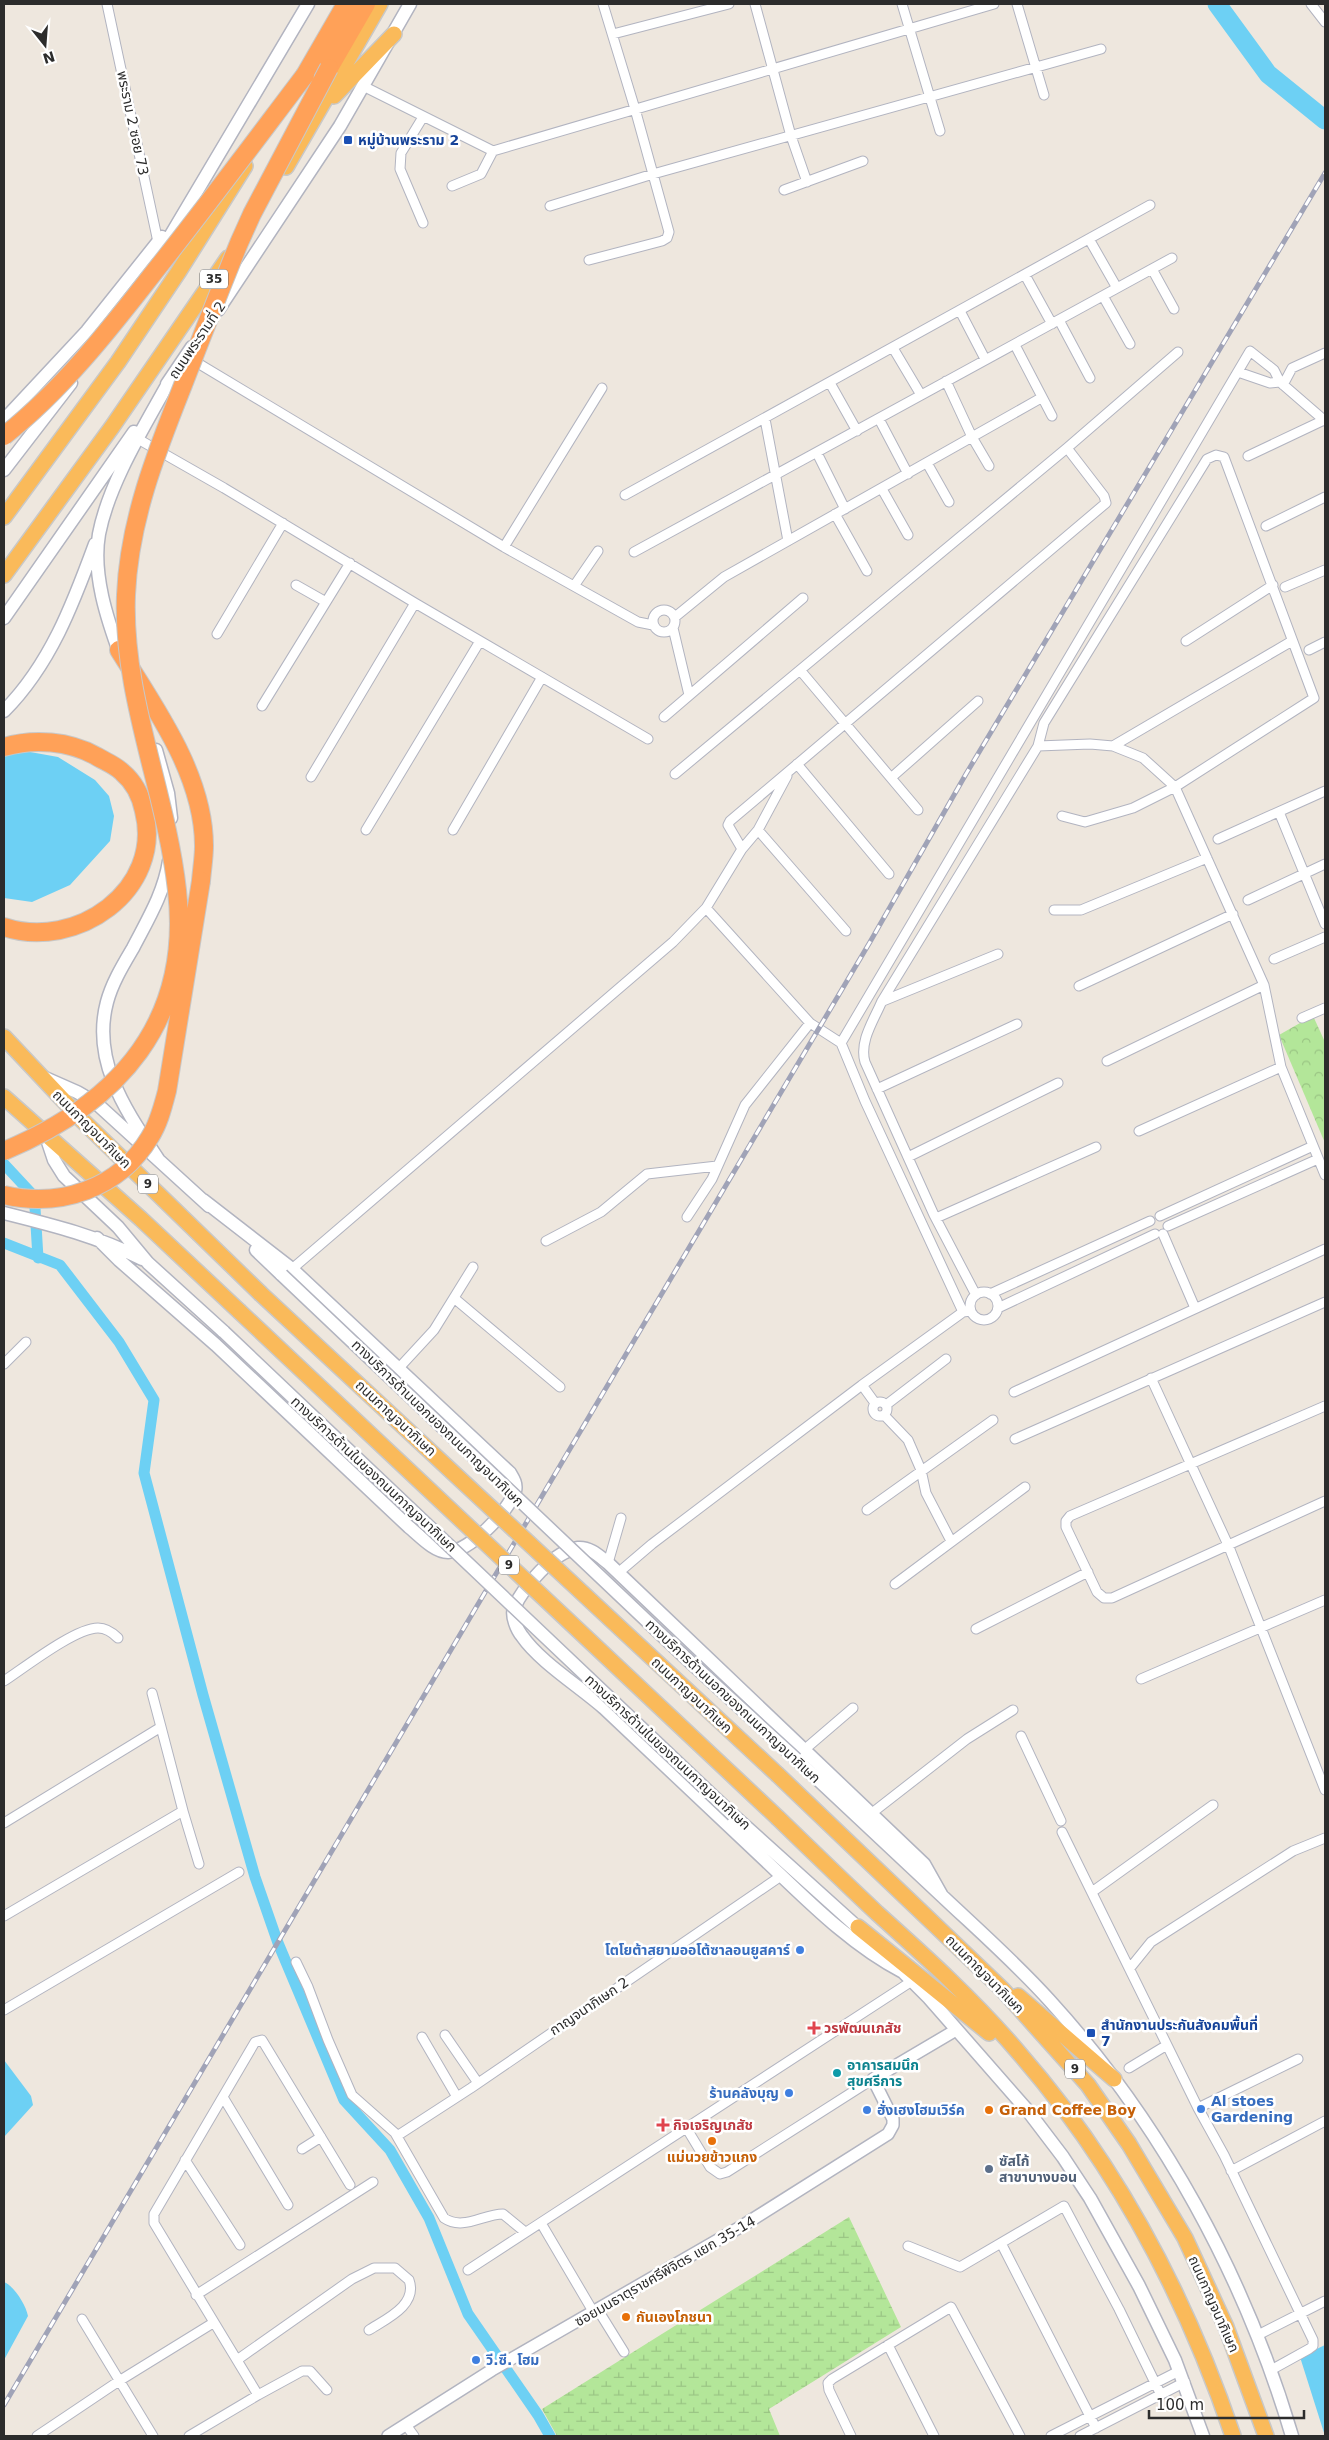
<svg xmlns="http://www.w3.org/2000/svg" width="1329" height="2440" font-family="'DejaVu Sans','Noto Sans Thai',sans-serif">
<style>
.forest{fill:url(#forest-crowns)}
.wetland{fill:url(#wetland-marsh)}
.water{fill:#6dd0f4}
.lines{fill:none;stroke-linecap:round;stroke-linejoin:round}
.canal{stroke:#6dd0f4;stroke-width:11}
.river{stroke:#6dd0f4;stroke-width:19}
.minor-casing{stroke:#b2b4c0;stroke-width:11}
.tertiary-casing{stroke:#b2b4c0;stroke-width:14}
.secondary-casing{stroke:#b2b4c0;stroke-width:15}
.trunk-casing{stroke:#c8c8c8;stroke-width:18}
.motorway-casing{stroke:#c8c8c8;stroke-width:20}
.minor{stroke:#fff;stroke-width:9}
.tertiary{stroke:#fff;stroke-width:11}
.secondary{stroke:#fff;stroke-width:12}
.trunk{stroke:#faba5a;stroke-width:15}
.motorway{stroke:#ffa158;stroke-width:18}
.rail-casing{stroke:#a0a3b7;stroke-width:5}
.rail{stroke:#fff;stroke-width:3;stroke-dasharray:9;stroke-linecap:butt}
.secondary-bridge-casing{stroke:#b2b4c0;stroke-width:15;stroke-linecap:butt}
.trunk-bridge-casing{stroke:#c8c8c8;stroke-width:18;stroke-linecap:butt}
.motorway-bridge-casing{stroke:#c8c8c8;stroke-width:20;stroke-linecap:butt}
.secondary-bridge{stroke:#fff;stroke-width:12}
.trunk-bridge{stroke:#faba5a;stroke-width:15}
.motorway-bridge{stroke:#ffa158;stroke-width:18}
.transit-dot{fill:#1a4fb4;stroke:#fff;stroke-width:2}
.shop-dot{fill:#3f7fe0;stroke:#fff;stroke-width:2}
.health-dot{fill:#e0444e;stroke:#fff;stroke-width:2}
.culture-dot{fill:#0f9aa8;stroke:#fff;stroke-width:2}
.food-dot{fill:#e8710a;stroke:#fff;stroke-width:2}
.service-dot{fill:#5c6f8a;stroke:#fff;stroke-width:2}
.labels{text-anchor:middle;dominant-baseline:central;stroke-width:5;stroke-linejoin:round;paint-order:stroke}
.shield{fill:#fff;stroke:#6b6b6b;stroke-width:1}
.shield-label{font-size:12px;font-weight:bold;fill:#2c2c2c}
.street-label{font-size:14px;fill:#2c2c2c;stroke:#fff}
.transit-label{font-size:14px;font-weight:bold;fill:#164399;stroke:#fff;text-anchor:start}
.shop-label{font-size:14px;font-weight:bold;fill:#366cbe;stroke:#fff;text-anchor:start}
.health-label{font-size:14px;font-weight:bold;fill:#be3a42;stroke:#fff;text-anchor:start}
.culture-label{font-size:14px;font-weight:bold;fill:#0d838f;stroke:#fff;text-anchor:start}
.food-label{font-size:14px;font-weight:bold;fill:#c56008;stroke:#fff;text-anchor:start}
.service-label{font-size:14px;font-weight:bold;fill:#4e5e75;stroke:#fff;text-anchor:start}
</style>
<defs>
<pattern id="forest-crowns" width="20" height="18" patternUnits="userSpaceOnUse" patternTransform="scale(1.25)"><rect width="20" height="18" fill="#b3e699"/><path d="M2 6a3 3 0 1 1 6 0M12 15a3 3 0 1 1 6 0" fill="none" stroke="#9ac584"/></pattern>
<pattern id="wetland-marsh" width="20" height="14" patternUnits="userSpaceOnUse" patternTransform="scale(1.25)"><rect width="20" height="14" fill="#b3e699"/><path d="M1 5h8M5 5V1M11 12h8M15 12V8" fill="none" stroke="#9ac584"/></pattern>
</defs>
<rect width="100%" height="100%" fill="#eee7de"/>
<path class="forest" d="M1314,1018l11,24v101l-46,-108 21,-12z"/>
<path class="wetland" d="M849,2217l52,110 -132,82 11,27h-223l-15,-27z"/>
<path class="water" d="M19,750l39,7 37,23 14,16 5,20 -4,25 -40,44 -38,17 -28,-4v-145z
M4,2060l27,36 2,9 -29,32z
M4,2282c10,4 22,23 24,34l-24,44z
M1325,2345v91l-25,-79z"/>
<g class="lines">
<path class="canal" d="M4,1164l27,29 4,15 3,50
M4,1243l56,22 59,77 35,58 -10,73 59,222 52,182 23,66 66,157 46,50 39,68 39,96 70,101 12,21"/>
<path class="river" d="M1217,4l51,70 57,46"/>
<defs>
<path id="minor" d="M107,4l51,238
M755,4l36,132 16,46
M902,4l38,127
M1017,4l27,91
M1311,4l14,18
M613,34l116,-30
M363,86l130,65 501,-147
M452,186l29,-12 12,-23
M784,190l79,-29
M550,206l103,-32 448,-125
M423,223l-23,-54 1,-16 22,-36
M1089,239l28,49
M589,260l73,-19 5,-3 2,-6 -34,-123 -32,-105
M1152,269l22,40
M1025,275l27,49
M1103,296l27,48
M960,311l25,48
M1059,320l31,58
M1015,345l37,71
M893,348l28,47
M191,359l313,188 134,75 15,3
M1238,372l32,11 10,-1
M946,381l26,56 17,29
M830,383l27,48
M1283,385l9,-17 33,-15
M765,419l23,122
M879,419l29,55
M138,439l86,49 191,115 233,136
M817,453l28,56
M1248,456l76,-36
M927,463l22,39
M882,489l26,46
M625,495l525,-290
M835,514l32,57
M1266,526l59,-29
M504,547l98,-159
M634,552l538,-294
M296,585l30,17
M574,586l24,-35
M1285,587l40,-17
M653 621a11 11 0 1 1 22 0a11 11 0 1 1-22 0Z
M675,617l49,-40 317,-179
M673,628l16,67
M217,634l66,-111
M1186,641l87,-56
M1309,650l16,-8
M800,670l118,140
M262,706l88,-143
M664,717l139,-119
M1038,746l52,-2 23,2 30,12 32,29 89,198 17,82 44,108
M1113,746l179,-105
M797,764l92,110
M675,774l392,-326 111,-96
M311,777l104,-174
M892,777l86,-76
M1279,812l46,112
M366,830l114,-189
M453,830l89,-153
M758,830l88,101
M1218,839l107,-48
M742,849l-14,-24 2,-4 376,-318 -2,-7 -37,-48
M1248,900l77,-36
M706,908l36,-59 16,-19 29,-54
M1054,910h27l126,-52
M1274,959l51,-22
M1079,986l154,-72
M883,1001l115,-47
M1302,1018l23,-10
M1107,1061l157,-76
M877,1089l140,-65
M1139,1131l142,-64
M908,1157l150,-74
M1160,1216l153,-70
M687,1217l25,-38 33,-74 65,-82
M936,1218l160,-71
M1168,1226l150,-67
M1163,1234l32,74
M546,1241l55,-29 46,-38 70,-8
M292,1269l381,-327 33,-34 104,115 31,20
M970 1306a14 14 0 1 1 28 0a14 14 0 1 1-28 0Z
M990,1294l160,-73
M976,1295l-42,-80 -69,-153c-6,-21 9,-42 17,-61l156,-255 6,-23 163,-264 9,-4 8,2 90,241 -139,89 -42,21 -48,14 -23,-6
M454,1298l106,89
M998,1308l157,-74
M963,1312l-98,-211 -24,-58 409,-692 24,19 6,12 45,39
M4,1364l22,-22
M398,1369l36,-39 39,-63
M1151,1378l78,169 96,243
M862,1385l13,18
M1014,1392l311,-143
M873 1409a7 7 0 1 1 14 0a7 7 0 1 1-14 0Z
M886,1405l60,-46
M1325,1406l-255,110 -4,5v6l31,65 7,6h8l213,-97
M884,1415l24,25 13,30 5,23 25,48
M1015,1439l310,-137
M867,1510l126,-90
M608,1563l13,-45
M618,1573l34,-29 210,-159 101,-73 8,-1
M895,1584l130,-97
M976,1629l112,-57
M1141,1679l184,-79
M4,1681c20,-13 71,-53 94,-53 8,0 14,4 20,10
M152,1693l9,34
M1021,1736l40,85
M804,1750l49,-42
M183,1811l16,53
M872,1813l95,-74 46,-29
M4,1823l157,-96 22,84 -179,105
M1062,1832l136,276 26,47 89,185v6l-4,3 -38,21
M1092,1892l121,-87
M296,1962l12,25 20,53 24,55 43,38 49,85c19,13 39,-4 59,-4l22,18
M1130,1968l21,-26 142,-91 32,-13
M4,2010l235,-138
M445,2035l33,48
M422,2037l35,60
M1129,2068l38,-23
M223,2097l65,108
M1198,2108l100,-49
M687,2129l23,38 10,7 7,-2 146,-93
M397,2136l74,-48 310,-212
M302,2149l19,-12
M185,2160l55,85
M1231,2171l94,-50
M541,2223l53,90
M1001,2243l95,185
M908,2246l52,21 104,-61 55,103 42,86
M468,2270l444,-289
M196,2295l177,-113
M598,2310l26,42
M82,2319l71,117
M1258,2335l67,-34
M888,2345l46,91
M237,2360l115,-81 22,-11h21l14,12c9,25 -23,39 -40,50
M258,2395l-104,-172v-9l101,-172 7,-2 88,145
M406,2425l8,11
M37,2436l82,-55 94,-58
M189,2436l69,-41 44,-24h8l17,19
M851,2436l-22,-46 -1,-7 4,-4 119,-72 69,129
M1051,2436l128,-65
M1080,2436l105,-54"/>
<path id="tertiary" d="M388,2436l104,-66 250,-144 146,-92 5,-9v-6l-20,-40 83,-49"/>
<path id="secondary" d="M159,255l149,-251
M218,310l122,-184 70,-122
M167,384l25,-37
M4,420l83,-89 75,-94
M4,470l67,-87
M4,618l130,-186
M121,657c-14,-38 -29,-83 -22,-123 10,-52 47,-110 72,-156
M4,711c46,-46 69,-107 91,-167
M156,750l12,43 3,25
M43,1077l34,15 19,11 113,103
M46,1136l8,24 10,16 54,51 30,36 76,69
M158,1159c-31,-47 -67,-97 -51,-157 5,-19 16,-37 26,-54 15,-29 31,-55 36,-87
M4,1213c48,12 93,23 138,46
M97,1238l22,22 97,85 193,182c10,8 25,25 39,25 22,-1 61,-41 67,-61 2,-7 -2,-13 -5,-18l-218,-204 -89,-69
M256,1250l26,25
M796,1759c48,45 96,90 144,135 37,35 76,69 110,107 112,123 195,276 242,435
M733,1815l132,119
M898,1967l31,31 99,113 35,46 27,41 49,88 36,74 28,76
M903,1972c-52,-27 -95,-71 -137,-111 -54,-51 -108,-102 -162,-153 -25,-22 -64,-46 -82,-72 -5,-6 -11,-20 -8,-28 9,-21 40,-57 64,-60 12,-1 21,8 30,15l316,301 18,32"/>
<path id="trunk" d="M334,96l60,-62
M286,167l94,-163
M4,517l114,-155 61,-91 66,-105
M4,575l108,-148 116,-169
M4,1037l79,84 177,172
M4,1097l137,122 98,92
M778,1775l224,214 86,96 41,59 56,94 41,89 40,109
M778,1818c33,32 66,64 99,95 49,44 99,89 142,140 97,111 167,244 214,383
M858,1927l131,106
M1018,1996l96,83"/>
<path id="motorway" d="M329,68l37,-64
M305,75l41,-71
M119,650c36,58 85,125 85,196 0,11 -2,23 -3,35
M4,747c30,-9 65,-6 92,9 8,5 19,9 26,16 12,10 19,24 22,39 20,79 -68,140 -140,116"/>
</defs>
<use href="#minor" class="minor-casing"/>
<use href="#tertiary" class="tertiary-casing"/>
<use href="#secondary" class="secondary-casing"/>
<use href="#trunk" class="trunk-casing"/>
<use href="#motorway" class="motorway-casing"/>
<use href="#minor" class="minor"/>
<use href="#tertiary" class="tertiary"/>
<use href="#secondary" class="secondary"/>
<use href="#trunk" class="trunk"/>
<use href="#motorway" class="motorway"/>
<defs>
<path id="rail" d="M4,2405l866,-1463 96,-168 359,-601"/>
</defs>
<use href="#rail" class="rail-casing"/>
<use href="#rail" class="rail"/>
<defs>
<path id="secondary-bridge" d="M282,1275l405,384 109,100
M224,1332l509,483"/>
<path id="trunk-bridge" d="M260,1293l518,482
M239,1311l539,507"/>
<path id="motorway-bridge" d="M4,436c58,-46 105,-106 151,-165 51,-64 100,-130 150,-196
M4,1151c115,-48 188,-130 173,-261 -11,-99 -55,-194 -51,-295 3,-74 30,-142 57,-210 18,-47 37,-95 56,-142l13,-29 77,-146
M4,1195c56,13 115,-6 146,-58 9,-14 13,-31 17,-46l34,-210"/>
</defs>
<use href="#secondary-bridge" class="secondary-bridge-casing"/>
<use href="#trunk-bridge" class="trunk-bridge-casing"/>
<use href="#motorway-bridge" class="motorway-bridge-casing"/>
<use href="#secondary-bridge" class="secondary-bridge"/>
<use href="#trunk-bridge" class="trunk-bridge"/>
<use href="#motorway-bridge" class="motorway-bridge"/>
</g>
<g class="transit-dot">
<rect x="343" y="135" width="10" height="10" rx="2.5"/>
<rect x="1086" y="2028" width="10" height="10" rx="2.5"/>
</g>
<g class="shop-dot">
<circle cx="800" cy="1950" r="5"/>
<circle cx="789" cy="2093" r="5"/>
<circle cx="1201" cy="2109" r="5"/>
<circle cx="867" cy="2110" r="5"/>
<circle cx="476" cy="2360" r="5"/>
</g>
<g class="health-dot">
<path d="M811.5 2020.5h5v5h5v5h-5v5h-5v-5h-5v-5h5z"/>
<path d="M660.5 2117.5h5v5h5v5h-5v5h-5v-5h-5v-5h5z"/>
</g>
<circle class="culture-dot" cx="837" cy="2073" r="5"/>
<g class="food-dot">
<circle cx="989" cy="2110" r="5"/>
<circle cx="712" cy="2141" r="5"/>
<circle cx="626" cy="2317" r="5"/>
</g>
<circle class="service-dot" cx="989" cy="2169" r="5"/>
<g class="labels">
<g class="shield">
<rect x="200" y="269.5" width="28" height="19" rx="4"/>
<rect x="138" y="1174.5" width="20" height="19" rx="4"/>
<rect x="499" y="1555.5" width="20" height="19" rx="4"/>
<rect x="1065" y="2059.5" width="20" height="19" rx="4"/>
</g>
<g class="shield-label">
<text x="214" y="279">35</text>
<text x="148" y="1184">9</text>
<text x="509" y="1565">9</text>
<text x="1075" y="2069">9</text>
</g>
<g class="street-label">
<text transform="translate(133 123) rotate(78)">พระราม 2 ซอย 73</text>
<text transform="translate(197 340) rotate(-56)">ถนนพระรามที่ 2</text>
<text transform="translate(92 1129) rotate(45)">ถนนกาญจนาภิเษก</text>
<text transform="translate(396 1418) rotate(43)">ถนนกาญจนาภิเษก</text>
<text transform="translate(438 1423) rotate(44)">ทางบริการด้านนอกของถนนกาญจนาภิเษก</text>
<text transform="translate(374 1474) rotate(43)">ทางบริการด้านในของถนนกาญจนาภิเษก</text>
<text transform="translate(692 1695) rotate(43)">ถนนกาญจนาภิเษก</text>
<text transform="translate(733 1701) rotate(43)">ทางบริการด้านนอกของถนนกาญจนาภิเษก</text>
<text transform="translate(668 1752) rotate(43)">ทางบริการด้านในของถนนกาญจนาภิเษก</text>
<text transform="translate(985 1974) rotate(45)">ถนนกาญจนาภิเษก</text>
<text transform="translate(589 2006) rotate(-34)">กาญจนาภิเษก 2</text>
<text transform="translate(665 2271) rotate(-30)">ซอยมนธาตุราชศรีพิจิตร แยก 35-14</text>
<text transform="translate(1214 2304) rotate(66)">ถนนกาญจนาภิเษก</text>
</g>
<g class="transit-label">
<text x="358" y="140">หมู่บ้านพระราม 2</text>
<text x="1101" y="2025">สำนักงานประกันสังคมพื้นที่<tspan x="1101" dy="16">7</tspan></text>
</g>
<g class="shop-label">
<text x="790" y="1950" text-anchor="end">โตโยต้าสยามออโต้ซาลอนยูสคาร์</text>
<text x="779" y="2093" text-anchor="end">ร้านคลังบุญ</text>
<text x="1211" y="2101">Al stoes<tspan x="1211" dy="16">Gardening</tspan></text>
<text x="877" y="2110">ฮั่งเฮงโฮมเวิร์ค</text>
<text x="486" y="2360">วี.ซี. โฮม</text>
</g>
<g class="health-label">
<text x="824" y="2028">วรพัฒนเภสัช</text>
<text x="673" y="2125">กิจเจริญเภสัช</text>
</g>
<g class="culture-label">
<text x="847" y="2065">อาคารสมนึก<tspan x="847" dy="16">สุขศรีการ</tspan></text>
</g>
<g class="food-label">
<text x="999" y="2110">Grand Coffee Boy</text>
<text x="712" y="2157" text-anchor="middle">แม่นวยข้าวแกง</text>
<text x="636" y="2317">กันเองโภชนา</text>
</g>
<g class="service-label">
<text x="999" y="2161">ซัสโก้<tspan x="999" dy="16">สาขาบางบอน</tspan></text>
</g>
</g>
<rect width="1329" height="2440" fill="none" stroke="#2c2c2c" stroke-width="10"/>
<g transform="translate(45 45) rotate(163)" stroke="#ffffff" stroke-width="4" paint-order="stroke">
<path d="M0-4L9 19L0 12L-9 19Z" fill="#2c2c2c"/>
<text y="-8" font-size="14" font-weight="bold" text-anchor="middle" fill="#2c2c2c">N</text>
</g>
<path d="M1149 2410v8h155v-8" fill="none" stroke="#2c2c2c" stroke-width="2.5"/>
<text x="1156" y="2410" font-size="15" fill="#2c2c2c" stroke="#ffffff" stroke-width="4" paint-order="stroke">100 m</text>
</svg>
